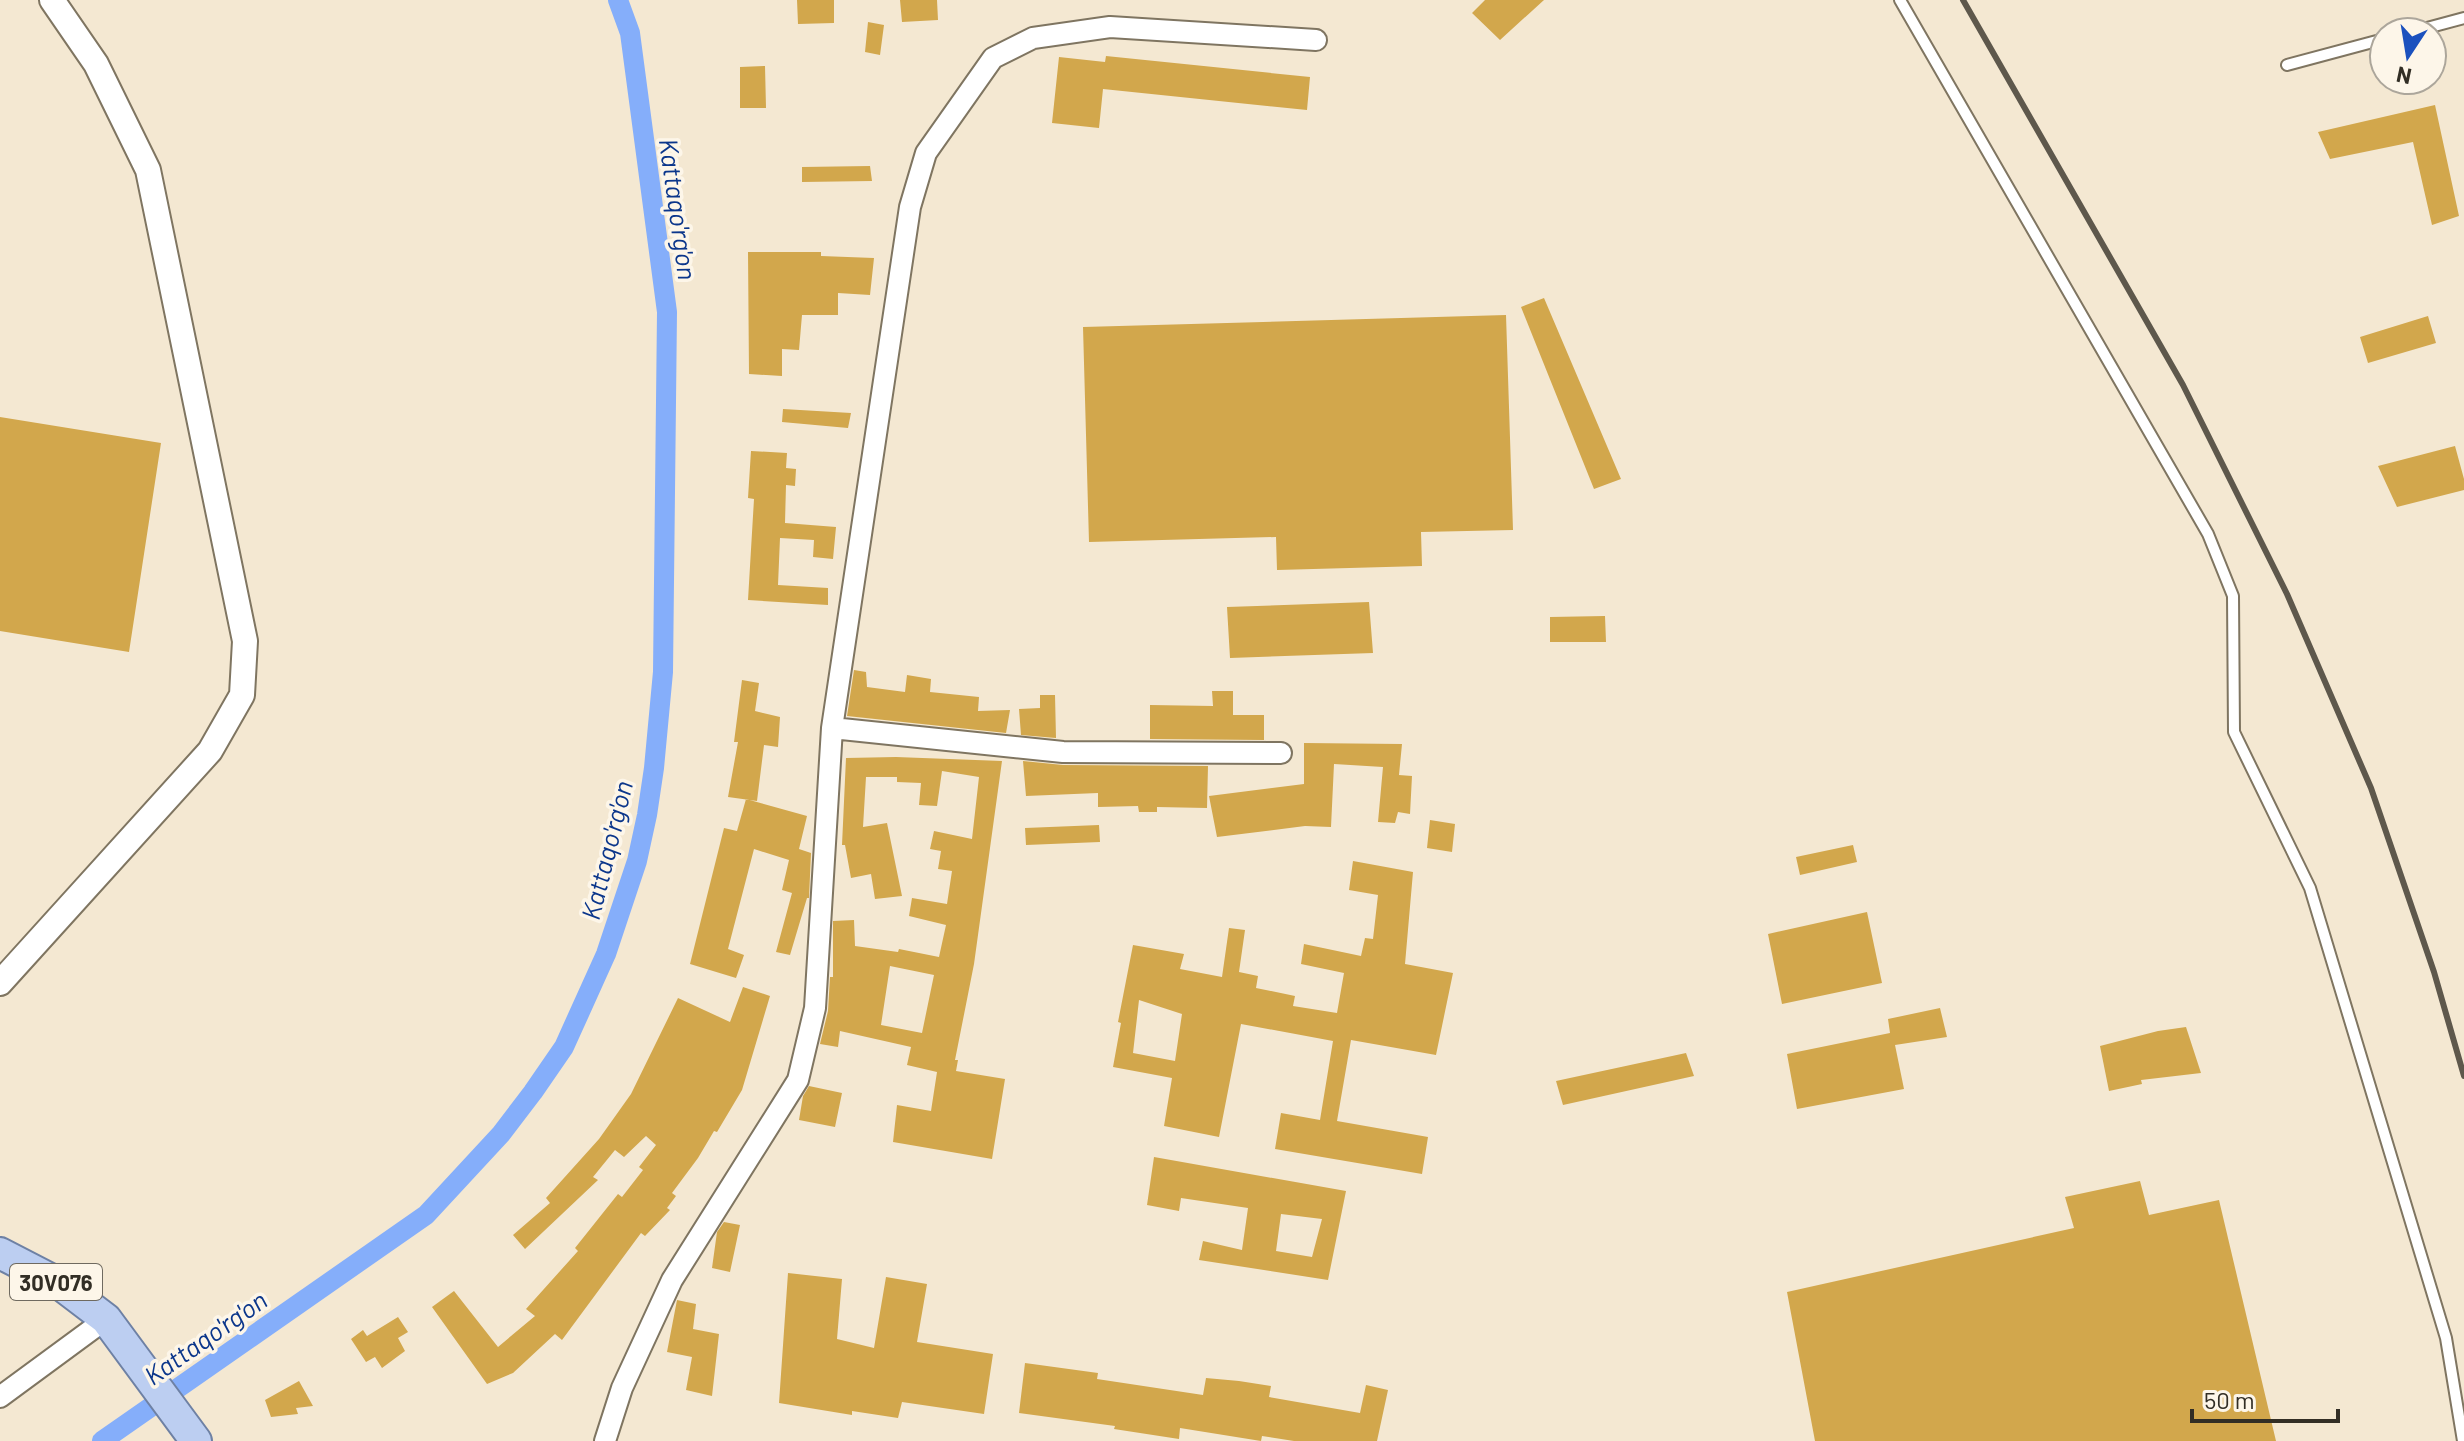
<svg xmlns="http://www.w3.org/2000/svg" width="2464" height="1441" font-family="Barlow,sans-serif">
<style>
.lines{fill:none;stroke-linecap:round;stroke-linejoin:round}
.canal{stroke:#85aefa;stroke-width:20}
.building{fill:#d2a74c;fill-rule:evenodd}
.service-casing{stroke:#7f7561;stroke-width:14}
.minor-casing{stroke:#7f7561;stroke-width:24}
.tertiary-casing{stroke:#7f7561;stroke-width:28}
.primary-casing{stroke:#6e81a4;stroke-width:34}
.service{stroke:#fff;stroke-width:10}
.minor{stroke:#fff;stroke-width:20}
.tertiary{stroke:#fff;stroke-width:24}
.primary{stroke:#bccef1;stroke-width:30}
.rail{stroke:#5e584c;stroke-width:6}
.labels{text-anchor:middle;dominant-baseline:central;stroke-width:7;stroke-linejoin:round;paint-order:stroke}
.shield{fill:#fdf6e9;stroke:#6f6a60;stroke-width:2}
.shield-label{font-size:22px;font-weight:bold;fill:#322e25}
.water-label{font-size:26px;font-style:italic;fill:#0b368b;stroke:#fdf6e9}
</style>
<rect width="100%" height="100%" fill="#f4e8d2"/>
<g class="lines">
<path class="canal" d="M102,1441l324,-226 75,-81 32,-42 31,-45 42,-93 31,-93 10,-46 7,-47 9,-96 4,-360 -37,-279 -12,-33"/>
</g>
<path class="building" d="M797,0h37v23l-36,1z
M900,0h37l1,20 -36,2z
M1485,0h59l-44,40 -28,-27z
M868,22l16,3 -4,30 -15,-3z
M1106,56l204,21 -3,33 -204,-21 -4,39 -47,-5 7,-66 46,5z
M765,66l1,42h-26v-41z
M2435,105l24,111 -27,9 -19,-83 -83,17 -12,-27z
M870,166l2,15 -70,1v-15z
M748,252h73v4l53,2 -4,37 -32,-2v22h-36l-3,35 -17,-1v27l-33,-2z
M1544,298l77,181 -27,10 -73,-182z
M1506,315l7,215 -92,2 1,34 -145,4 -1,-33 -187,5 -6,-215z
M2428,316l8,27 -68,20 -8,-26z
M783,409l68,4 -3,15 -66,-6z
M0,417l161,26 -32,209 -129,-21z
M2455,446l9,33v11l-67,17 -19,-41z
M751,451l36,2 -1,15 10,1 -1,17 -9,-1 -1,38 51,4 -3,32 -20,-2 1,-17 -34,-2 -2,47 50,3v17l-80,-5 6,-101 -6,-1z
M1369,602l4,51 -143,5 -3,-51z
M1605,616l1,26h-56v-25z
M854,670l12,2 1,15 38,5 2,-17 24,4 -1,13 49,5 -1,14 32,-1 -4,23 -159,-17z
M742,680l17,3 -4,28 25,6 -2,30 -14,-2 -7,56 -29,-4 10,-55h-4z
M1212,691h21v24h31v25l-114,-1v-34l63,1z
M1040,695h15l1,43 -35,-3 -2,-26 21,-1z
M1304,743l98,1 -3,31 13,1 -2,38 -12,-2 -3,11 -17,-1 5,-55 -49,-3 -3,63 -26,-1 -88,11 -8,-41 95,-12z
M896,757l106,4 -28,203 -19,96h3l-2,11 49,8 -13,80 -99,-17 4,-37 34,6 6,-39 -30,-7 4,-18 -71,-16 -2,16 -18,-3 8,-33 2,-34h3v-56l21,-1 1,26 43,6 1,-3 40,8 7,-32 -37,-9 3,-18 35,6 5,-33 -14,-2 3,-18 -11,-2 4,-18 38,8 7,-62 -37,-6 -5,35 -18,-1 2,-22 -24,-1v-5h-31l-3,50 24,-4 15,73 -27,3 -4,-25 -20,4 -6,-33h-3l4,-87zM890,966l44,9 -12,58 -41,-8z
M1023,761l40,4 145,1 -1,42 -50,-1v5h-18l-1,-6 -40,1v-14l-72,3z
M746,799l61,17 -8,33 12,4 -2,45h-2l-17,57 -14,-3 16,-59 -10,-3 7,-30 -35,-11 -26,100 16,6 -8,23 -46,-14 34,-136 13,3z
M1430,820l25,4 -3,28 -25,-4z
M1099,825l1,17 -74,3 -1,-17z
M1853,845l4,17 -57,13 -4,-18z
M1353,861l60,11 -8,92 48,9 -17,82 -85,-15 -14,81 91,16 -6,37 -147,-25 6,-36 39,7 13,-79 -92,-17 -22,113 -55,-11 8,-48 -59,-11 8,-44 -3,-1 15,-77 51,9 -4,15 42,8 7,-49 16,2 -6,42 19,4 -2,12 39,8 -2,10 44,7 7,-40 -43,-9 3,-20 57,12 4,-18 8,1 5,-44 -29,-5zM1139,1000l43,14 -7,47 -42,-8z
M1867,912l15,71 -100,21 -14,-70z
M743,987l27,9 -28,94 -25,42 -3,-1 -16,27 -26,35 4,3 -9,12 3,2 -25,26 -4,-3 -79,107 -7,-6 -42,39 -26,11 -55,-77 22,-16 44,56 37,-31 -9,-7 52,-58 -3,-3 43,-54 4,3 21,-27 -4,-3 17,-22 -10,-9 -22,21 -9,-7 -22,27 5,3 -73,69 -12,-14 37,-32 -4,-5 53,-59 32,-45 47,-96 52,24z
M1940,1008l7,29 -52,8 9,44 -107,20 -10,-55 103,-21 -2,-14z
M2186,1027l15,46 -60,7 1,4 -33,7 -9,-45 58,-15z
M1686,1053l8,23 -131,29 -7,-24z
M809,1086l33,7 -7,34 -36,-7 4,-24z
M1154,1157l192,34 -18,89 -129,-20 4,-19 39,9 6,-42 -67,-10 -2,13 -32,-6zM1281,1214l41,5 -10,38 -36,-6z
M2140,1181l9,34 70,-15 57,241h-461l-28,-149 287,-64 -9,-31z
M724,1222l16,3 -10,47 -18,-4 5,-36z
M788,1273l54,6 -5,60 37,9 12,-71 41,7 -10,58 76,12 -9,60 -82,-12 -4,16 -46,-7v4l-73,-12z
M677,1300l19,4 -3,25 26,5 -7,62 -26,-6 6,-33 -25,-5z
M398,1317l10,15 -10,6 7,13 -23,17 -7,-11 -9,5 -15,-23 12,-9 4,6z
M1025,1363l73,10 -1,6 106,16 3,-17 33,3 32,5 -2,11 91,16 6,-28 22,5 -11,51h-83l-32,-5 -1,5 -81,-13 -1,11 -65,-10 1,-3 -96,-13z
M299,1381l14,25 -17,2 2,6 -27,3 -6,-17z"/>
<g class="lines">
<defs>
<path id="service" d="M1900,0l308,534 25,62 1,136 76,156 136,450 17,103
M2412,32l52,-14
M2287,65l97,-26"/>
<path id="minor" d="M832,728l231,24 218,1
M0,1397l106,-78
M605,1441l17,-53 50,-108 126,-200 17,-72 17,-280 78,-521 16,-54 67,-95 40,-20 77,-11 206,13"/>
<path id="tertiary" d="M0,983l210,-232 32,-56 3,-54 -97,-471 -52,-106 -44,-64"/>
<path id="primary" d="M0,1253l60,31 46,35 90,122"/>
</defs>
<use href="#service" class="service-casing"/>
<use href="#minor" class="minor-casing"/>
<use href="#tertiary" class="tertiary-casing"/>
<use href="#primary" class="primary-casing"/>
<use href="#service" class="service"/>
<use href="#minor" class="minor"/>
<use href="#tertiary" class="tertiary"/>
<use href="#primary" class="primary"/>
<path class="rail" d="M1963,0l220,385 104,209 84,194 63,184 30,104"/>
</g>
<g class="labels">
<rect class="shield" x="10" y="1264" width="92" height="36" rx="6"/>
<g class="shield-label">
<text x="56" y="1282">30V076</text>
</g>
<g class="water-label">
<text transform="translate(679 209) rotate(82)">Kattaqo'rg'on</text>
<text transform="translate(606 850) rotate(-76)">Kattaqo'rg'on</text>
<text transform="translate(205 1337) rotate(-35)">Kattaqo'rg'on</text>
</g>
</g>
<g transform="translate(2408 56) rotate(192)"><circle r="38" fill="#fdf6e9" stroke="#aca69b" stroke-width="2"/>
<path d="M0-6L14 30L0 20L-14 30Z" fill="#1b51be"/>
<text y="-12" font-size="22" font-weight="bold" text-anchor="middle" fill="#322e25">N</text>
</g>
<path d="M2192 1409v12h146v-12" fill="none" stroke="#322e25" stroke-width="4"/>
<text x="2204" y="1409" font-size="24" fill="#322e25" stroke="#fdf6e9" stroke-width="6" paint-order="stroke">50 m</text>
</svg>
